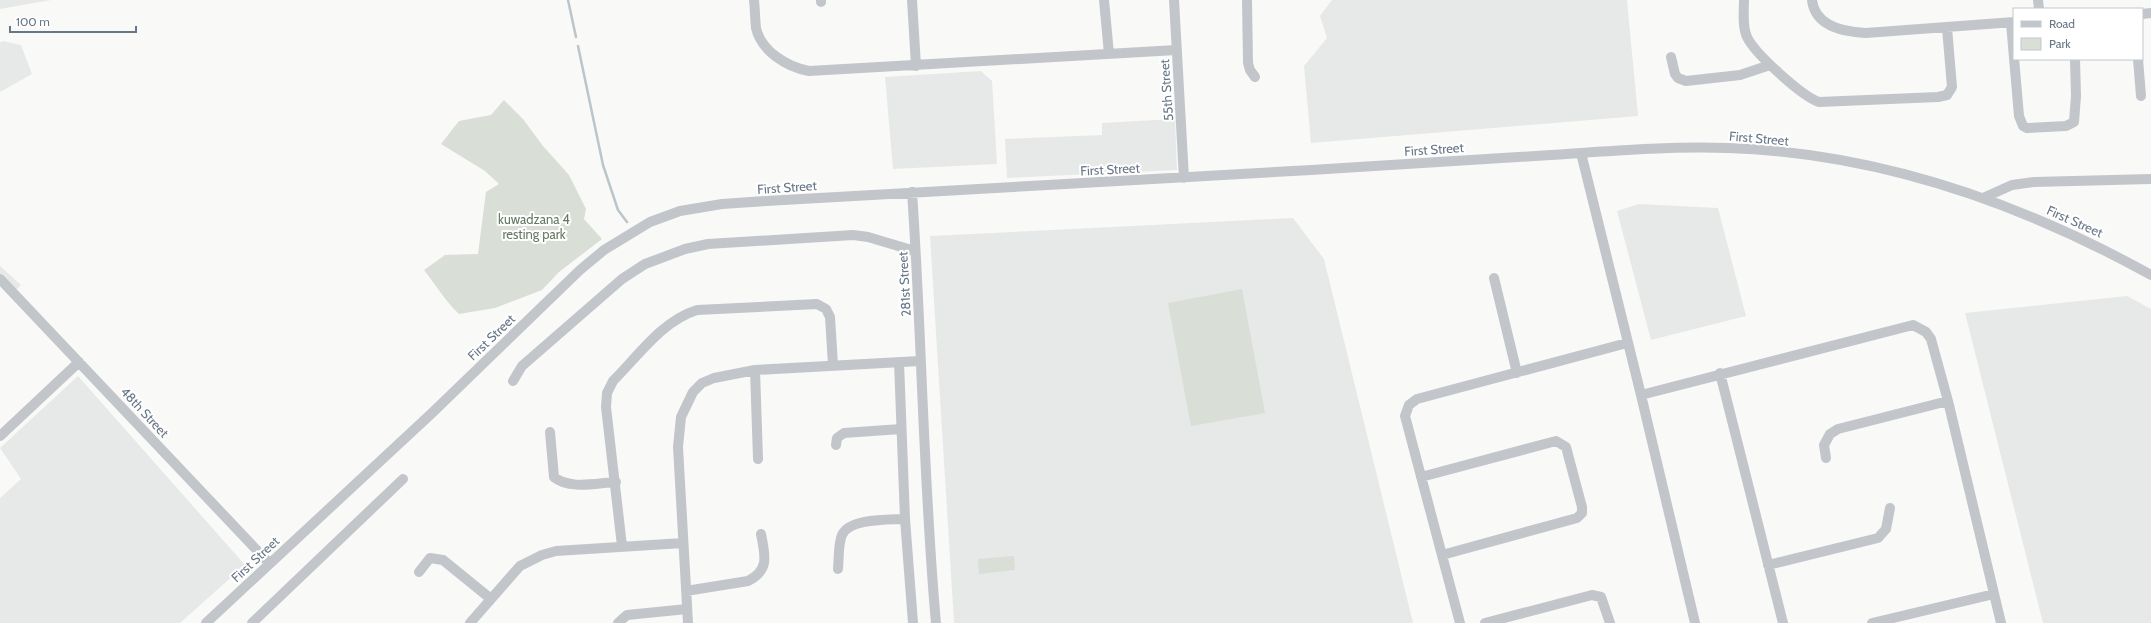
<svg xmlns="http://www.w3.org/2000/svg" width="2151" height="623" font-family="Cabin,sans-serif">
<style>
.built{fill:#e7e8e8}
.green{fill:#d9ded6}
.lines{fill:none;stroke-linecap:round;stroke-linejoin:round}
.stream{stroke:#bbc6cb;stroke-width:2.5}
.minor{stroke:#c2c6cb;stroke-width:10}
.labels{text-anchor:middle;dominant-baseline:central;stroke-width:4;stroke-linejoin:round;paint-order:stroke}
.street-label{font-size:13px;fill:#687788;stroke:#fff}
.park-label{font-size:13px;fill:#667a63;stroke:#fff}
</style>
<rect width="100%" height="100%" fill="#f9f9f7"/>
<path class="built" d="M0,0h51l-51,9z
M1332,0h295l11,116 -327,27 -7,-77 23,-28 -7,-22z
M3,41l18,4 11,29 -32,18v-49z
M981,71l11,10 5,83 -104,5 -8,-92z
M1175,119l2,51 -170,8 -2,-39 97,-4v-12z
M1639,204l79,4 28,108 -95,24 -34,-129z
M1293,218l31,41 89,364h-459l-24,-387z
M0,266l21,19 -7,7 -14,-14z
M2127,296l24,13v314h-108l-78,-310z
M78,376l167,189 -65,58h-180v-125l21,-19 -21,-31z"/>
<path class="green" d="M504,100l19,19 20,27 26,29 17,34 -2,10 18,20 -43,33 -17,18 -47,18 -36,6c-14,-13 -23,-29 -35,-44l21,-15 33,-1 8,-62 13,-8 -14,-13 -44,-27 18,-23 32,-6z
M1242,289l23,124 -74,13 -23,-123z
M1014,556l1,14 -36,4 -1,-15z"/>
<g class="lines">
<path class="stream" d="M568,0l8,37
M578,46l25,119 15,45 9,12"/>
<path class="minor" d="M754,0c1,9 1,19 2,28 5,23 31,39 53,43l367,-21
M821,0v2
M912,0l4,66
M1104,0l5,54
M1174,0l10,178
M1247,0l1,63 2,7 5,7
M1744,0c0,11 -2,26 3,37 8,17 55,59 72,65l119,-5 9,-2 5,-8 -5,-59
M1812,0c3,27 32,32 54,33l148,-11
M2038,0l1,9
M2142,14l9,-1
M2011,23l8,93 4,10 4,2 39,-2 8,-4 2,-26 -1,-37
M1671,57l4,17 3,4 8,3 54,-6 30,-10
M2138,59l3,37
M1581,153l60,242 272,-70 13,7 5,7 17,62 53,222
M912,192c10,144 11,288 24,431
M1983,198l29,-13 22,-3 117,-3
M1494,278l23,95
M0,279l269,284
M899,362l6,157 8,104
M755,370l3,89
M1720,373l63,250
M513,381l9,-15 100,-87 23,-15 40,-15 23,-5 145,-9 15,2 47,14
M1641,395l54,228
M550,432l4,45c16,13 42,6 62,5
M0,436l79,-74
M836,445l1,-7 7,-5 57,-4
M1826,458l-2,-13 6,-11 8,-5 110,-28
M1421,477l135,-36 10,6 16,60v6l-5,5 -135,37
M622,546l-16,-139 1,-14 6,-12c26,-26 49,-60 84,-71l120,-6 9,5 4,8 3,48
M1768,565l110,-27 8,-9 4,-21
M838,569c1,-10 0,-25 4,-34 8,-17 46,-15 63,-16
M419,572l11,-14 13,2 48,39
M686,591l62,-10c22,-11 17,-26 13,-47
M206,623l226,-210 148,-143 24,-20 46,-28 30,-11 42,-7 44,-3c182,-11 363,-20 545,-31 80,-5 160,-10 240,-15 59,-4 118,-9 177,-7 150,5 293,55 423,127
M252,623l151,-144
M470,623l50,-57 22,-11 14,-4 127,-8
M618,623l9,-8 60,-6
M688,623l-10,-176 3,-30 12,-25 9,-9 12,-5 41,-8 165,-9
M1460,623l-55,-207 4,-11 8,-6 210,-56
M1485,623l107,-28 9,2 9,26
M1872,623l122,-29"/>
</g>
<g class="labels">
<g class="street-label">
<text transform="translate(1166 90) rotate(-94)">55th Street</text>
<text transform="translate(1759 138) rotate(5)">First Street</text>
<text transform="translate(1434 149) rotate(-4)">First Street</text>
<text transform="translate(1110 169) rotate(-3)">First Street</text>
<text transform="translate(787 187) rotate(-4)">First Street</text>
<text transform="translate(2075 221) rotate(24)">First Street</text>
<text transform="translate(904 284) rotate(-93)">281st Street</text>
<text transform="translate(491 337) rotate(-44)">First Street</text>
<text transform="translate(145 412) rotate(47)">48th Street</text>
<text transform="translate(255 559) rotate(-43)">First Street</text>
</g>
<g class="park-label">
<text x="534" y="219">kuwadzana 4<tspan x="534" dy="15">resting park</tspan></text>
</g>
</g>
<rect x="2013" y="8" width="130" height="52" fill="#ffffff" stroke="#c3c9cf"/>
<rect x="2021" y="21" width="20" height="6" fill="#c2c6cb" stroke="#c3c9cf"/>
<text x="2049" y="28" font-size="12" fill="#687788">Road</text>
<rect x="2021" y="38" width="20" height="12" fill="#d9ded6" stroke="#c3c9cf"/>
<text x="2049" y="48" font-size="12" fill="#687788">Park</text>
<path d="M10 26v6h126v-6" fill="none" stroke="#687788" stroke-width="2"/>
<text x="16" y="26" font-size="12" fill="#687788" stroke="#ffffff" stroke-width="3" paint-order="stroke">100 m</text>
</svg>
